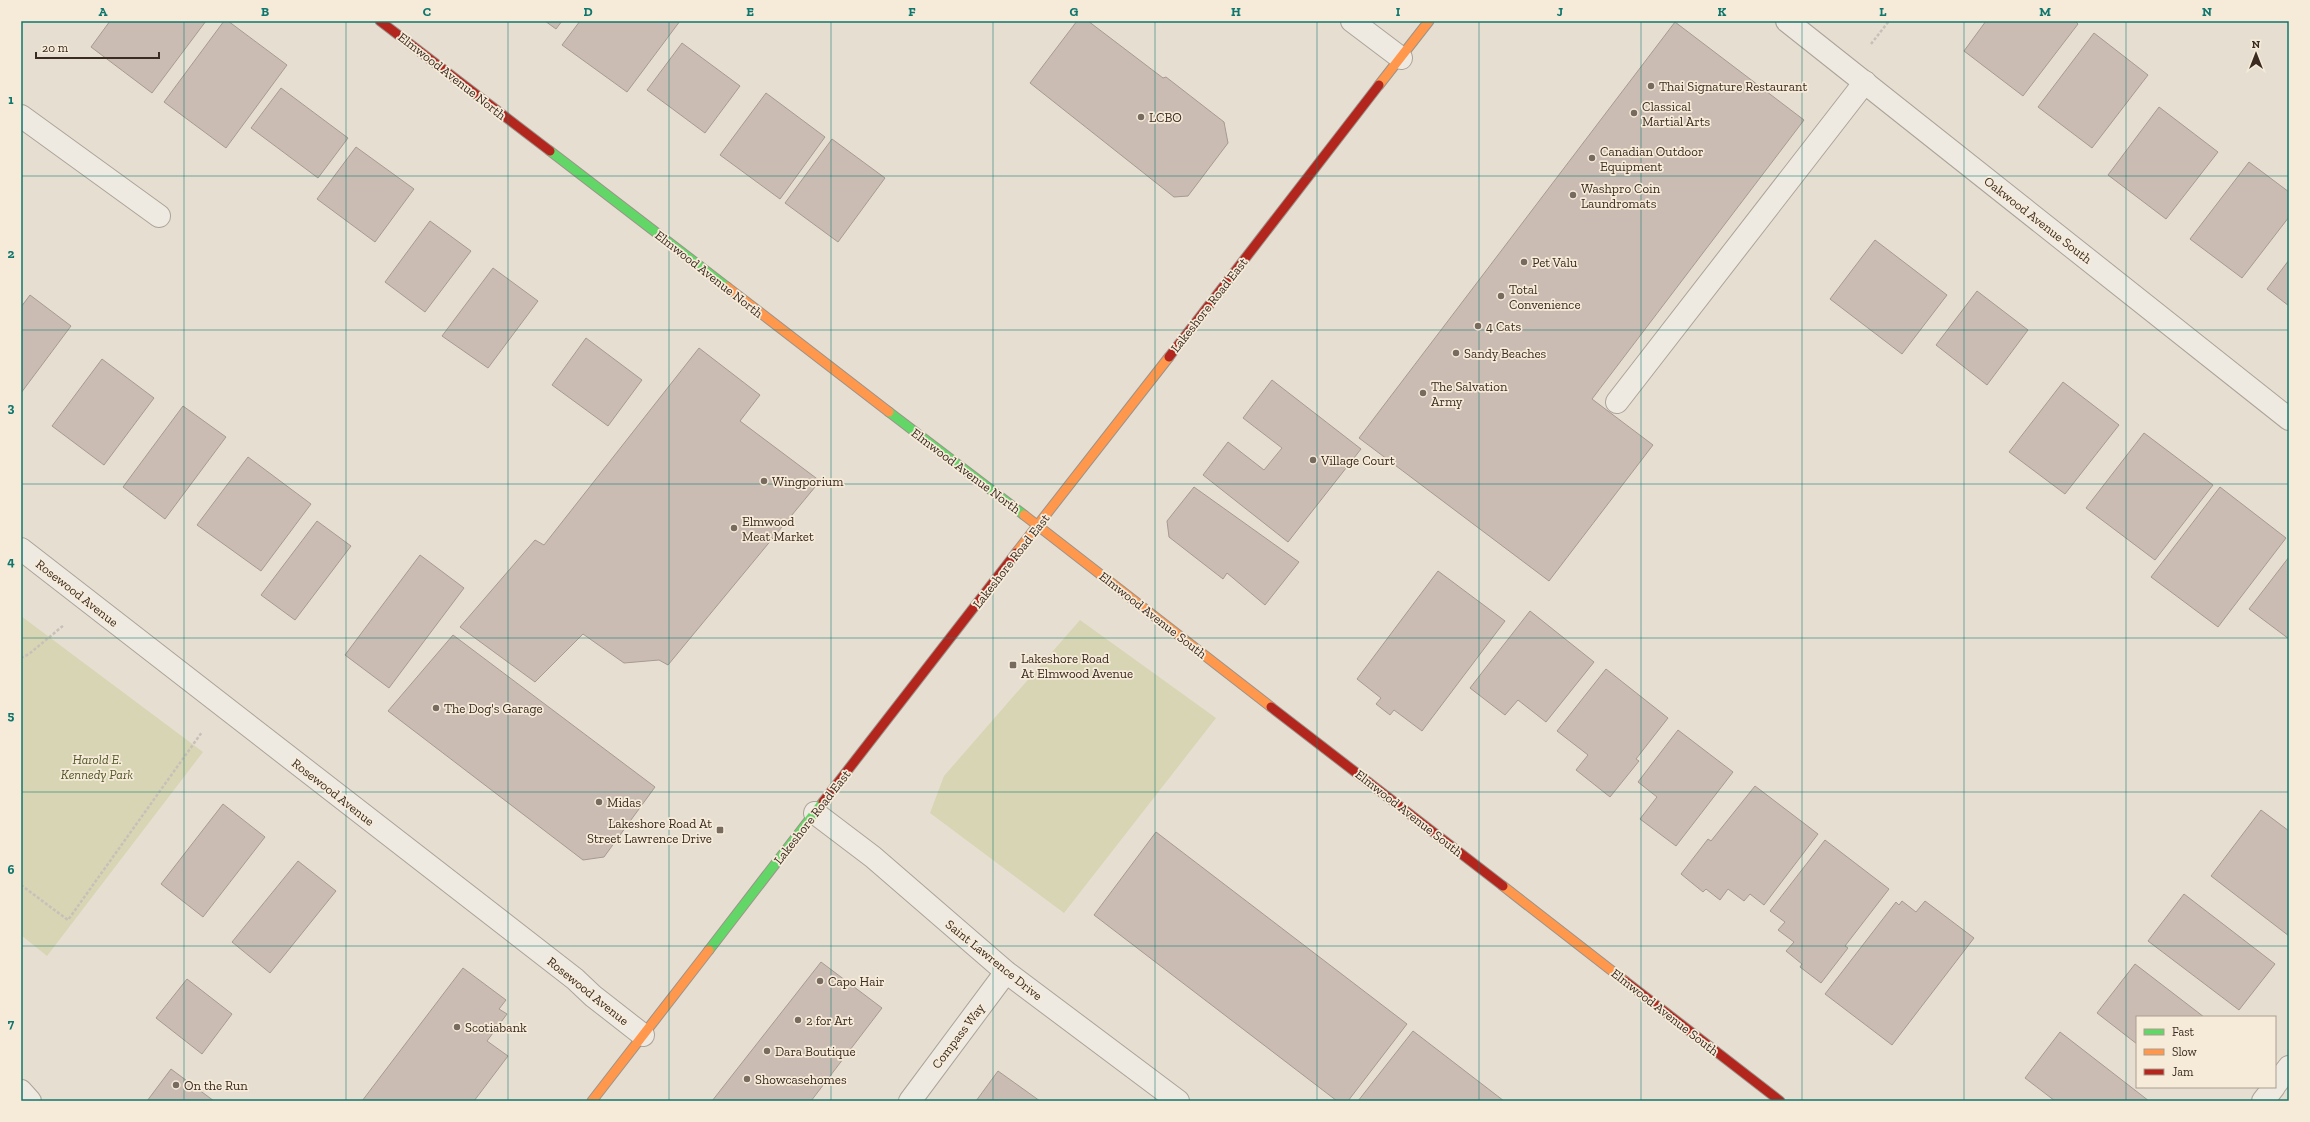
<svg xmlns="http://www.w3.org/2000/svg" width="2310" height="1122" font-family="'Zilla Slab',serif">
<style>
.green{fill:#d7d5b4}
.building{fill:#cabcb2;stroke:#a79a90}
.lines{fill:none;stroke-linecap:round;stroke-linejoin:round}
.lane-casing{stroke:#aca399;stroke-width:24}
.street-casing{stroke:#aca399;stroke-width:24}
.fast-casing{stroke:#9b938a;stroke-width:11}
.slow-casing{stroke:#9b938a;stroke-width:11}
.jam-casing{stroke:#9b938a;stroke-width:11}
.path{stroke:#c7c0b9;stroke-width:2.5;stroke-dasharray:3 2;stroke-linecap:butt}
.lane{stroke:#eeeae2;stroke-width:22}
.street{stroke:#eeeae2;stroke-width:22}
.fast{stroke:#63d668;stroke-width:9}
.slow{stroke:#ff974d;stroke-width:9}
.jam{stroke:#b3261e;stroke-width:9}
.grid{fill:none;stroke:#0f766e;stroke-width:1;stroke-opacity:0.55}
.poi-dot{fill:#776a5f;stroke:#f6ebd9;stroke-width:1.5}
.labels{text-anchor:middle;dominant-baseline:central;stroke-width:3.5;stroke-linejoin:round;paint-order:stroke}
.street-label{font-size:13px;fill:#3b2b21;stroke:#f6ebd9}
.poi-label{font-size:13px;fill:#3b2b21;stroke:#f6ebd9;text-anchor:start}
.park-label{font-size:13px;font-style:italic;fill:#505828;stroke:#f6ebd9}
.neatline{fill:none;stroke:#0f766e;stroke-width:1.5}
.grid-label{font-size:13px;text-anchor:middle;font-weight:bold;fill:#0f766e}
</style>
<rect width="100%" height="100%" fill="#e6ded1"/>
<path class="green" d="M21,616l182,136 -156,204 -26,-21z
M1080,620l136,98 -152,195 -134,-100 14,-37z"/>
<path class="building" d="M110,21h96l-54,72 -61,-46z
M224,21h4l59,44 -61,83 -62,-46z
M545,21h17l-6,8z
M580,21h100l-53,71 -65,-47z
M1077,21h11l75,57 3,-1 58,45 4,21 -40,53 -14,1 -144,-114z
M1986,21h89l3,3 -55,72 -59,-45z
M1675,22l129,98 -212,279 61,46 -104,136 -190,-143z
M2094,33l54,42 -56,73 -54,-41z
M682,43l58,43 -35,47 -58,-43z
M281,88l67,50 -30,40 -67,-50z
M766,93l59,44 -45,62 -60,-44z
M2159,107l59,45 -52,67 -58,-44z
M832,139l53,39 -47,64 -53,-39z
M356,147l58,42 -39,53 -58,-43z
M2249,162l40,30v25l-47,61 -52,-39z
M430,221l41,30 -46,61 -40,-30z
M1875,240l72,55 -45,59 -72,-55z
M2289,260v46l-22,-17z
M493,268l45,33 -50,67 -46,-32z
M1977,291l51,39 -41,55 -51,-40z
M30,295l41,31 -50,67v-86z
M586,338l56,42 -34,46 -56,-41z
M699,348l61,47 -20,26 80,60 -152,184 -9,-5 -35,3 -41,-29 -48,48 -75,-55 75,-87 9,5z
M102,359l52,39 -50,67 -52,-39z
M1272,380l89,69 -73,93 -85,-67 25,-33 36,28 18,-22 -39,-30z
M2063,382l56,43 -54,69 -56,-42z
M183,406l43,31 -61,82 -42,-32z
M2144,433l69,52 -58,75 -69,-52z
M248,457l63,47 -50,67 -64,-46z
M1194,487l105,75 -34,43 -38,-32 -4,6 -54,-42 -2,-16z
M2220,487l66,51 -68,89 -67,-50z
M317,521l34,25 -56,74 -34,-25z
M420,555l44,33 -75,100 -44,-33z
M2289,557v82l-40,-30z
M1438,571l67,50 -83,110 -28,-21 -4,5 -14,-11 5,-6 -24,-19z
M1530,611l64,51 -48,60 -28,-22 -13,15 -35,-27z
M453,635l202,152 -51,70 -21,3 -195,-149z
M1606,669l62,49 -32,41 3,2 -29,36 -34,-27 12,-15 -31,-24z
M1678,730l55,42 -57,74 -36,-27 17,-22 -19,-15z
M1755,786l63,48 -54,71 -14,-11 -6,7 -16,-12 -8,11 -14,-11 -3,3 -22,-18 27,-35 3,2z
M223,804l42,33 -62,80 -42,-33z
M2261,810l28,21v105l-78,-60z
M1156,832l251,192 -59,77h-11l-243,-186z
M1825,840l64,49 -44,57 3,2 -27,35 -21,-16 2,-3 -16,-13 8,-9 -16,-12 7,-8 -15,-11z
M298,861l38,30 -66,82 -38,-31z
M2184,894l91,70 -36,46 -91,-69z
M1902,901l14,11 9,-11 49,37 -82,107 -67,-51 71,-92 3,3z
M821,962l61,46 -71,93h-99z
M2135,964l69,53h-67v27l-40,-31z
M463,968l43,32 -7,9 8,5 -20,27 21,15 -34,45h-112z
M187,979l45,35 -30,40 -46,-36z
M1413,1031l91,70h-146z
M2060,1032l89,69h-94l-30,-23z
M171,1069l43,32h-67z
M998,1071l42,30h-64z"/>
<g class="lines">
<defs>
<path id="lane" d="M21,116l138,100
M1617,402l248,-320
M21,1091l9,10"/>
<path id="street" d="M1352,21l49,37
M1787,21l502,398
M21,549l554,430 18,17 50,39
M815,813l58,44 133,115 172,129
M2275,1085l14,-18
M910,1101l96,-129
M2263,1101l11,-14"/>
<path id="fast" d="M550,151l177,136
M889,412l135,103
M709,950l114,-148"/>
<path id="slow" d="M1379,85l50,-64
M727,287l162,125
M1024,515l247,192
M1016,553l153,-196
M1503,886l122,95
M592,1101l117,-151"/>
<path id="jam" d="M380,21l170,130
M1169,357l210,-272
M1271,707l232,179
M823,802l193,-249
M1625,981l155,120"/>
</defs>
<use href="#lane" class="lane-casing"/>
<use href="#street" class="street-casing"/>
<use href="#fast" class="fast-casing"/>
<use href="#slow" class="slow-casing"/>
<use href="#jam" class="jam-casing"/>
<path class="path" d="M1871,44l18,-23
M21,658l8,-4 35,-29
M21,885l47,35 134,-188"/>
<use href="#lane" class="lane"/>
<use href="#street" class="street"/>
<use href="#fast" class="fast"/>
<use href="#slow" class="slow"/>
<use href="#jam" class="jam"/>
</g>
<path class="grid" d="M184,21v1080M346,21v1080M508,21v1080M669,21v1080M831,21v1080M993,21v1080M1155,21v1080M1317,21v1080M1479,21v1080M1641,21v1080M1802,21v1080M1964,21v1080M2126,21v1080M21,176h2268M21,330h2268M21,484h2268M21,638h2268M21,792h2268M21,946h2268"/>
<g class="poi-dot">
<circle cx="1651" cy="86" r="4"/>
<circle cx="1634" cy="113" r="4"/>
<circle cx="1141" cy="117" r="4"/>
<circle cx="1592" cy="158" r="4"/>
<circle cx="1573" cy="195" r="4"/>
<circle cx="1524" cy="262" r="4"/>
<circle cx="1501" cy="296" r="4"/>
<circle cx="1478" cy="326" r="4"/>
<circle cx="1456" cy="353" r="4"/>
<circle cx="1423" cy="393" r="4"/>
<circle cx="1313" cy="460" r="4"/>
<circle cx="764" cy="481" r="4"/>
<circle cx="734" cy="528" r="4"/>
<rect x="1009" y="661" width="8" height="8" rx="2"/>
<circle cx="436" cy="708" r="4"/>
<circle cx="599" cy="802" r="4"/>
<rect x="716" y="826" width="8" height="8" rx="2"/>
<circle cx="820" cy="981" r="4"/>
<circle cx="798" cy="1020" r="4"/>
<circle cx="457" cy="1027" r="4"/>
<circle cx="767" cy="1051" r="4"/>
<circle cx="747" cy="1079" r="4"/>
<circle cx="176" cy="1085" r="4"/>
</g>
<g class="labels">
<g class="street-label">
<text transform="translate(452 76) rotate(38)">Elmwood Avenue North</text>
<text transform="translate(2038 220) rotate(38)">Oakwood Avenue South</text>
<text transform="translate(709 274) rotate(38)">Elmwood Avenue North</text>
<text transform="translate(1209 305) rotate(-52)">Lakeshore Road East</text>
<text transform="translate(966 471) rotate(37)">Elmwood Avenue North</text>
<text transform="translate(1011 561) rotate(-52)">Lakeshore Road East</text>
<text transform="translate(77 593) rotate(38)">Rosewood Avenue</text>
<text transform="translate(1153 615) rotate(38)">Elmwood Avenue South</text>
<text transform="translate(333 792) rotate(38)">Rosewood Avenue</text>
<text transform="translate(1409 813) rotate(38)">Elmwood Avenue South</text>
<text transform="translate(812 817) rotate(-52)">Lakeshore Road East</text>
<text transform="translate(994 960) rotate(39)">Saint Lawrence Drive</text>
<text transform="translate(588 991) rotate(39)">Rosewood Avenue</text>
<text transform="translate(1665 1012) rotate(38)">Elmwood Avenue South</text>
<text transform="translate(958 1036) rotate(-53)">Compass Way</text>
</g>
<g class="poi-label">
<text x="1659" y="86">Thai Signature Restaurant</text>
<text x="1642" y="106">Classical<tspan x="1642" dy="15">Martial Arts</tspan></text>
<text x="1149" y="117">LCBO</text>
<text x="1600" y="151">Canadian Outdoor<tspan x="1600" dy="15">Equipment</tspan></text>
<text x="1581" y="188">Washpro Coin<tspan x="1581" dy="15">Laundromats</tspan></text>
<text x="1532" y="262">Pet Valu</text>
<text x="1509" y="289">Total<tspan x="1509" dy="15">Convenience</tspan></text>
<text x="1486" y="326">4 Cats</text>
<text x="1464" y="353">Sandy Beaches</text>
<text x="1431" y="386">The Salvation<tspan x="1431" dy="15">Army</tspan></text>
<text x="1321" y="460">Village Court</text>
<text x="772" y="481">Wingporium</text>
<text x="742" y="521">Elmwood<tspan x="742" dy="15">Meat Market</tspan></text>
<text x="1021" y="658">Lakeshore Road<tspan x="1021" dy="15">At Elmwood Avenue</tspan></text>
<text x="444" y="708">The Dog's Garage</text>
<text x="607" y="802">Midas</text>
<text x="712" y="823" text-anchor="end">Lakeshore Road At<tspan x="712" dy="15">Street Lawrence Drive</tspan></text>
<text x="828" y="981">Capo Hair</text>
<text x="806" y="1020">2 for Art</text>
<text x="465" y="1027">Scotiabank</text>
<text x="775" y="1051">Dara Boutique</text>
<text x="755" y="1079">Showcasehomes</text>
<text x="184" y="1085">On the Run</text>
</g>
<g class="park-label">
<text x="97" y="759">Harold E.<tspan x="97" dy="15">Kennedy Park</tspan></text>
</g>
</g>
<rect width="2310" height="1122" fill="none" stroke="#f6ebd9" stroke-width="44"/>
<rect x="2136" y="1016" width="140" height="72" fill="#f6ebd9" stroke="#ab9e8f"/>
<rect x="2144" y="1029" width="20" height="6" fill="#63d668" stroke="#ab9e8f"/>
<text x="2172" y="1036" font-size="12" fill="#3b2b21">Fast</text>
<rect x="2144" y="1049" width="20" height="6" fill="#ff974d" stroke="#ab9e8f"/>
<text x="2172" y="1056" font-size="12" fill="#3b2b21">Slow</text>
<rect x="2144" y="1069" width="20" height="6" fill="#b3261e" stroke="#ab9e8f"/>
<text x="2172" y="1076" font-size="12" fill="#3b2b21">Jam</text>
<g transform="translate(2256 54)" stroke="#f6ebd9" stroke-width="3" paint-order="stroke">
<path d="M0-3L7 15L0 10L-7 15Z" fill="#3b2b21"/>
<text y="-6" font-size="11" font-weight="bold" text-anchor="middle" fill="#3b2b21">N</text>
</g>
<path d="M36 52v6h123v-6" fill="none" stroke="#3b2b21" stroke-width="2"/>
<text x="42" y="52" font-size="12" fill="#3b2b21" stroke="#f6ebd9" stroke-width="3" paint-order="stroke">20 m</text>
<rect x="22" y="22" width="2266" height="1078" class="neatline"/>
<g class="grid-label">
<text x="103" y="16">A</text>
<text x="265" y="16">B</text>
<text x="427" y="16">C</text>
<text x="588" y="16">D</text>
<text x="750" y="16">E</text>
<text x="912" y="16">F</text>
<text x="1074" y="16">G</text>
<text x="1236" y="16">H</text>
<text x="1398" y="16">I</text>
<text x="1560" y="16">J</text>
<text x="1722" y="16">K</text>
<text x="1883" y="16">L</text>
<text x="2045" y="16">M</text>
<text x="2207" y="16">N</text>
<text x="11" y="104">1</text>
<text x="11" y="258">2</text>
<text x="11" y="412">3</text>
<text x="11" y="566">4</text>
<text x="11" y="720">5</text>
<text x="11" y="874">6</text>
<text x="11" y="1028">7</text>
</g>
</svg>
